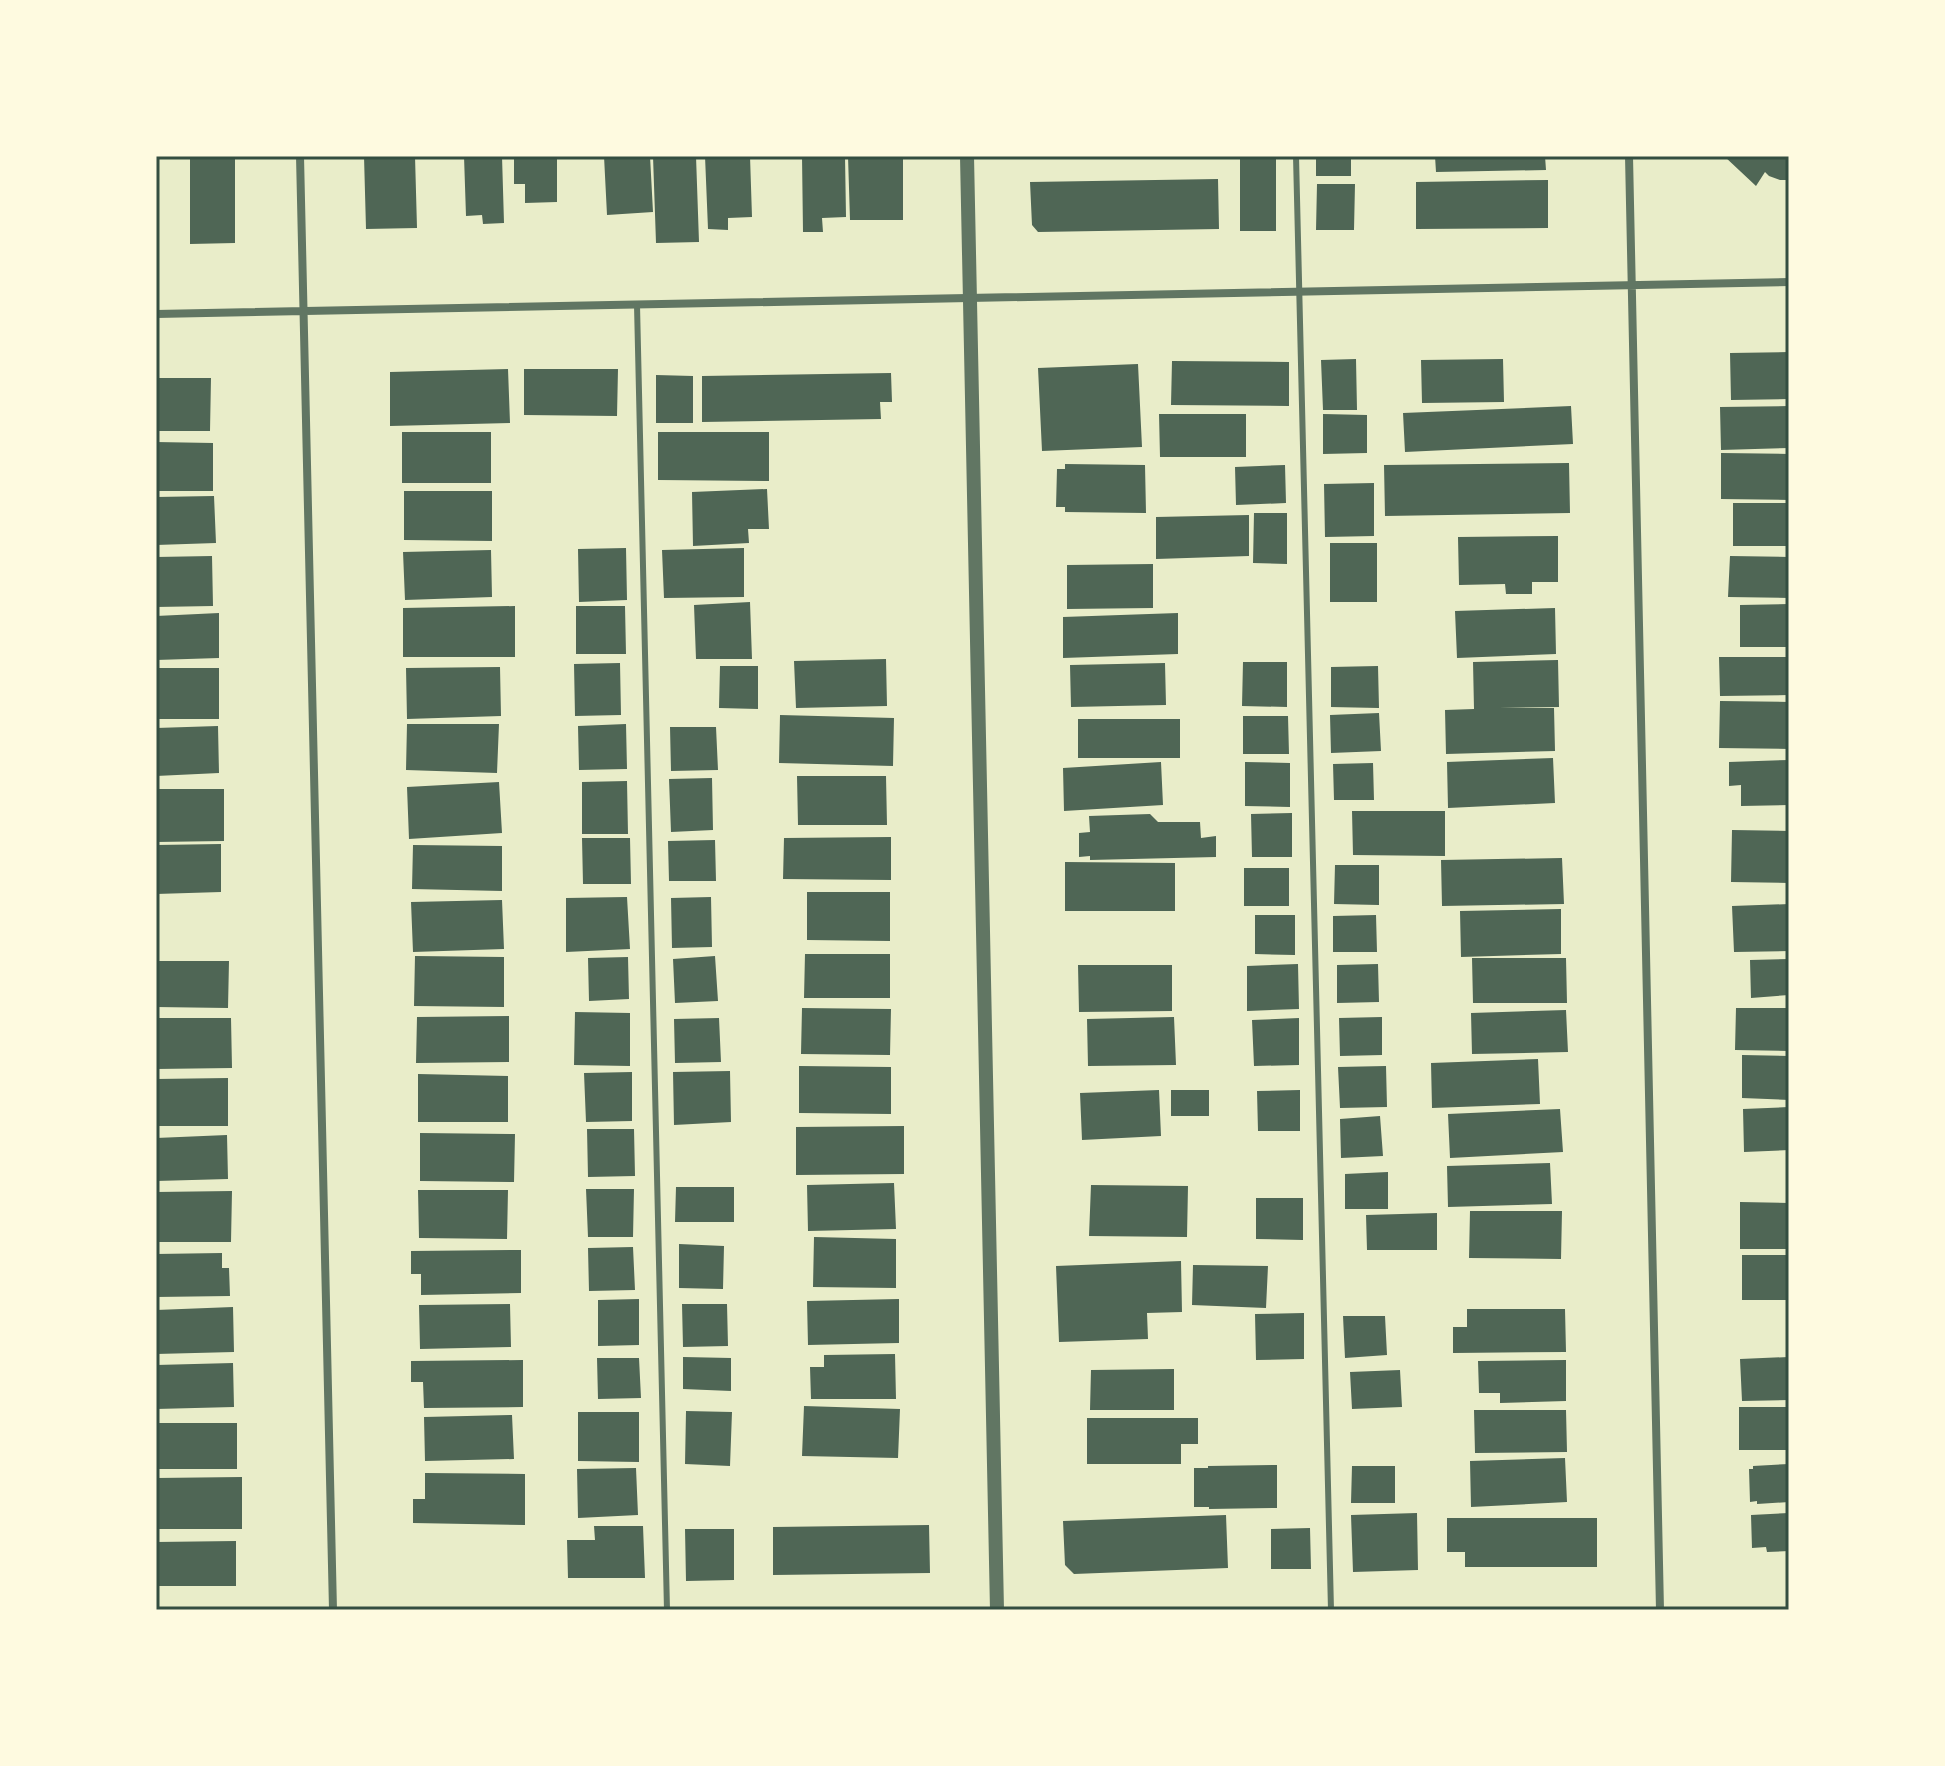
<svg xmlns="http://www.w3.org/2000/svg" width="1945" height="1766" font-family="'PT Sans',sans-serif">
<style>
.building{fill:#4f6655}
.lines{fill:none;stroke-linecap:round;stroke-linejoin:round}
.service{stroke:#617663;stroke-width:6}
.minor{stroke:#617663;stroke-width:8}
.tertiary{stroke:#617663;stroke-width:14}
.neatline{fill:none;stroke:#344e41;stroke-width:3}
</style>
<rect width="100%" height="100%" fill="#e9edc9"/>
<path class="building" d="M190,156h45v87l-45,1z
M364,156h51l2,72 -51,1z
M464,156h38l2,67 -21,1 -1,-9 -16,1z
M514,156h43v46l-32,1v-19h-11z
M604,156h46l3,56 -46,3z
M653,156h43l3,86 -43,1z
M705,156h45l2,61 -24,1v12l-20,-1z
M802,156h43l1,61 -24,1 1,14h-20z
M848,156h55v64h-53z
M1240,156h36v75h-36z
M1316,156h35v20h-35z
M1435,156h110l1,14 -110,2z
M1724,156h65v24h-9l-11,-4 -4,-4 -9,14z
M1218,179l1,50 -181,3 -6,-7 -2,-43z
M1548,180v48l-132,1v-47z
M1317,184h38l-1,46h-38z
M1789,352v47l-58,1 -1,-47z
M1356,359l1,51h-34l-2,-50z
M1503,359l1,43 -82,1 -1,-43z
M1172,361l117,1v44l-118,-1z
M1138,364l4,83 -100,4 -4,-83z
M508,369l2,54 -120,3v-54z
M524,369h94l-1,47 -93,-1z
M891,373l1,29h-12l1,17 -179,3v-46z
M656,375l37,1v47h-37z
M156,378h55l-1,53h-54z
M1571,406l2,38 -168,8 -2,-39z
M1789,406v42l-68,2 -1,-43z
M1159,414h87v43h-86z
M1323,414l44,1v38l-44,1z
M402,432h89v51h-89z
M658,432h111v49l-111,-1z
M156,442l57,1v48h-57z
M1721,453l68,1v46l-68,-1z
M1569,463l1,50 -185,3 -1,-51z
M1065,464l80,1 1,48 -81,-1v-5h-9l1,-38h8z
M1285,465l1,38 -50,2 -1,-38z
M1374,483v53l-49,1 -1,-53z
M767,489l2,40h-21l1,14 -56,3 -1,-54z
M404,491h88v50l-88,-1z
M214,496l2,47 -60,2v-48z
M1733,503h56v43h-56z
M1254,513h33v51l-34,-1z
M1249,515v41l-93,3v-42z
M1558,536v46h-26v12h-26l-1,-10 -46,1 -1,-48z
M1330,543h47v59h-47z
M626,548l1,52 -48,2 -1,-53z
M744,548v49l-80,1 -2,-48z
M491,550l1,47 -87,3 -2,-48z
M212,556l1,50 -57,1v-50z
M1730,556l59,1v41l-61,-1z
M1153,564v44l-86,1v-44z
M750,602l2,57h-56l-2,-54z
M1789,604v43h-49v-42z
M515,606v51h-112v-49z
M576,606h49l1,48h-50z
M1555,608l1,46 -99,4 -2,-47z
M219,613v45l-63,2v-44z
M1178,613v41l-115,4v-41z
M1719,657h70v38l-69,1z
M886,659l1,47 -91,2 -2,-47z
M1558,660l1,47 -60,1h55l1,43 -109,3 -1,-44 29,-1 -1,-47z
M1243,662h44v45l-45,-1z
M620,663l1,52 -46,1 -1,-52z
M1165,663l1,42 -95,2 -1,-42z
M720,666h38v43l-39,-1z
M1378,666l1,42 -48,-1v-40z
M500,667l1,49 -94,3 -1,-51z
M156,668h63v51h-63z
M1720,701l69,1v47l-70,-1z
M1379,713l2,38 -50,2 -1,-38z
M780,715l114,3 -1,48 -114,-3z
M1243,716h45l1,38h-46z
M1078,719h102v39h-102z
M407,724h92l-2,49 -91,-3z
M626,724l1,45 -48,1 -1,-44z
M218,726l1,47 -63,3v-48z
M670,727h46l2,43 -47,1z
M1553,758l2,45 -107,5 -1,-46z
M1789,760v45l-48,1v-21l-12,1v-24z
M1161,762l2,43 -99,6 -1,-43z
M1245,762l45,1v44l-45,-1z
M1373,763l1,37h-40l-1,-36z
M797,776h89l1,49h-89z
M712,778l1,52 -42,2 -2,-53z
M627,781l1,53h-46v-52z
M499,782l3,51 -93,6 -2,-52z
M156,789h68v52l-68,1z
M1352,811h93v45l-92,-1z
M1292,813v44h-40l-1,-43z
M1150,814l8,8h42l1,16 15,-2v21l-126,3v-4l-11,1v-24l11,-1 -1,-16z
M1732,830l57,1v52l-58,-1z
M891,837v43l-108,-1 1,-41z
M582,838h48l1,46h-48z
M715,840l1,41h-47l-1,-40z
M221,844v48l-65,2v-49z
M413,845l89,1v45l-90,-2z
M1562,858l2,46 -122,2 -1,-46z
M1065,862l110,1v48h-110z
M1335,865h44v40l-45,-1z
M1244,868h45v38h-45z
M807,892h83v49l-83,-1z
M627,897l3,52 -64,3v-54z
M711,897l1,50 -40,1 -1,-50z
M502,900l2,49 -91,3 -2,-50z
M1789,904v47l-55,1 -2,-46z
M1561,909v45l-100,3 -1,-46z
M1255,915h40v40l-40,-1z
M1376,915l1,37h-44v-36z
M805,954h85v44h-86z
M415,956l89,1v50l-90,-1z
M715,956l3,45 -43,2 -2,-44z
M628,957l1,42 -40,2 -1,-43z
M1472,958h94l1,45h-94z
M1789,959v36l-38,3 -1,-38z
M156,961h73l-1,47 -72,-1z
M1298,964l1,45 -52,2v-45z
M1378,964l1,38 -42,1v-38z
M1078,965h94v46l-93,1z
M802,1008l89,1 -1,46 -89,-1z
M1736,1008h53v43l-54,-1z
M1566,1010l2,42 -96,2 -1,-41z
M575,1012l55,1v53l-56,-1z
M509,1016v46l-93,1 1,-46z
M1174,1017l2,48 -88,1 -1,-47z
M1382,1017v38l-42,1 -1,-38z
M156,1018h75l1,50 -76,1z
M719,1018l2,44 -46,1 -1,-44z
M1299,1018v47l-45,1 -2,-46z
M1742,1055l47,1v44l-47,-2z
M1538,1059l2,45 -108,4 -1,-45z
M799,1066l92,1v47l-92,-1z
M1386,1066l1,41 -47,1 -2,-41z
M730,1071l1,51 -57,3 -1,-53z
M632,1072v49l-46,1 -2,-49z
M418,1074l90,2v46h-90z
M228,1078v48h-72v-47z
M1159,1090l2,46 -79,4 -2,-47z
M1171,1090h38v26h-38z
M1300,1090v41h-42l-1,-40z
M1789,1107v43l-45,2 -1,-43z
M1560,1109l3,43 -113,6 -2,-44z
M1380,1116l3,40 -42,2 -1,-39z
M904,1126v48l-108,1v-48z
M587,1129h47l1,47 -47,1z
M420,1133l95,1 -1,48 -94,-1z
M227,1135l1,44 -72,2v-43z
M1550,1163l2,41 -104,3 -1,-41z
M1388,1172v37h-43v-35z
M894,1183l2,46 -88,2 -1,-46z
M1091,1185l97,1 -1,51 -98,-1z
M676,1187h58v35h-59z
M586,1189h48l-1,48h-45z
M418,1190h90l-1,49 -88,-1z
M232,1191l-1,51h-75v-50z
M1256,1198h47v42l-47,-1z
M1740,1202l49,1v46h-49z
M1470,1211h92l-1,48 -92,-1z
M1437,1213v37h-70l-1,-35z
M814,1237l82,2v49l-83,-1z
M679,1244l45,2 -1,43 -44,-1z
M633,1247l2,43 -46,1 -1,-43z
M521,1250v43l-100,2v-21h-10v-23z
M222,1253v15h7l1,28 -74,1v-43z
M1742,1255h47v45h-47z
M1181,1261l1,51 -35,1 1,26 -89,3 -3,-76z
M1193,1265l75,1 -2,42 -74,-3z
M639,1299v46l-41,1v-46z
M899,1299v44l-91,2 -1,-44z
M510,1304l1,43 -91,2 -1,-44z
M682,1304h45l1,42 -45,1z
M233,1307l1,45 -78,2v-44z
M1467,1309h98l1,43 -113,1v-26h14z
M1304,1313v46l-48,1 -1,-46z
M1343,1316h42l2,39 -42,3z
M895,1354l1,45h-85l-1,-32h14v-12z
M683,1357l48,1v33l-48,-2z
M1789,1357v43l-47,1 -2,-42z
M597,1358h42l2,40 -43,1z
M523,1360v47l-99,1 -1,-26h-12v-21z
M1566,1360v41l-66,2v-10h-21l-1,-32z
M233,1363l1,44 -78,2v-44z
M1174,1369v41h-84l1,-40z
M1400,1370l2,37 -50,2 -2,-37z
M804,1406l96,3 -2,49 -96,-2z
M1739,1407h50v43h-50z
M1474,1410h92l1,42 -92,1z
M686,1411l46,1 -2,54 -45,-2z
M578,1412h61v50l-61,-1z
M512,1415l2,44 -89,2 -1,-44z
M1087,1418h111v26h-17v20h-94z
M156,1423h81v46h-81z
M1565,1458l2,44 -96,5 -1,-46z
M1789,1464v38l-32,2v-3l-7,1 -1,-33h4v-3z
M1277,1465v43l-68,1v-2h-15v-39h14v-2z
M1352,1466h43v37h-44z
M636,1468l2,47 -60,3 -1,-49z
M425,1473l100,1v51l-112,-2v-24h12z
M242,1477v52h-86v-51z
M1417,1513l1,57 -65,2 -2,-57z
M1789,1513v38l-22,1 -1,-5 -14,1 -1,-33z
M1226,1515l2,53 -154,6 -9,-9 -2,-44z
M1447,1518h150v49h-132v-15h-18z
M929,1525l1,48 -157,2v-48z
M594,1526h49l2,52h-77l-1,-38h28z
M1310,1528l1,41h-40v-40z
M685,1529h49v51l-48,1z
M236,1541v45h-80v-44z"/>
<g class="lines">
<path class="service" d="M1296,156l35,1454
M637,305l30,1305"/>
<path class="minor" d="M300,156l33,1454
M1629,156l31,1454
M156,314l1633,-32"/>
<path class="tertiary" d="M967,156l30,1454"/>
</g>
<rect width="1945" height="1766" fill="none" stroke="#fefae0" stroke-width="316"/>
<rect x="158" y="158" width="1629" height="1450" class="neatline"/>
</svg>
